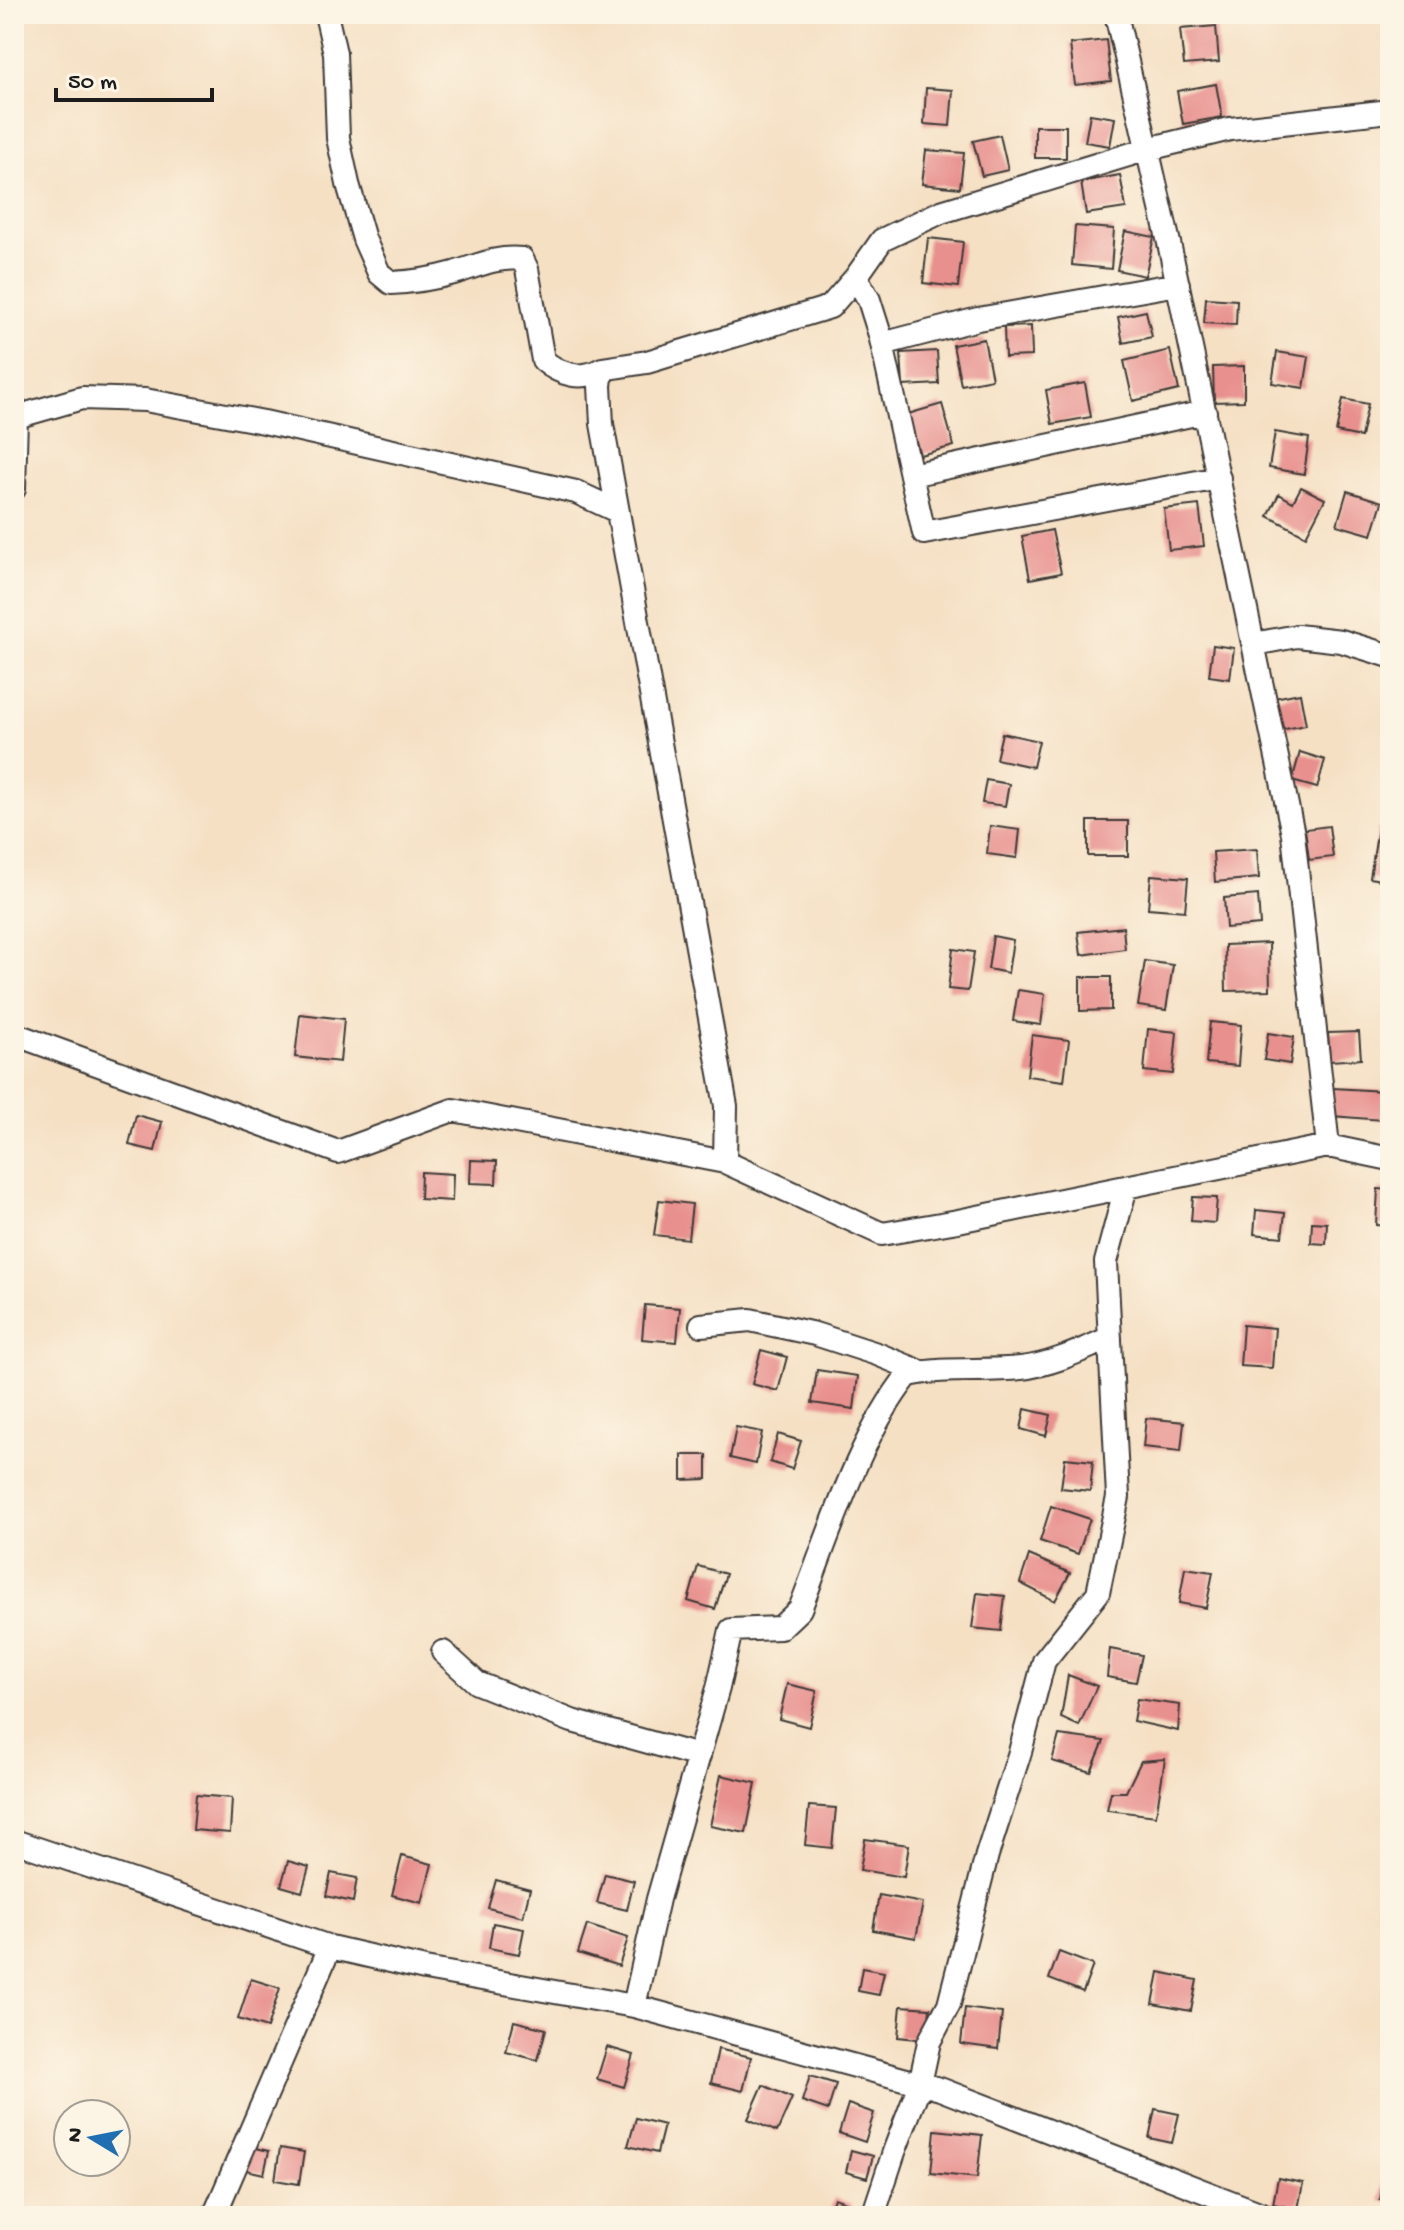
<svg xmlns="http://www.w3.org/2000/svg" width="1404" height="2230" font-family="'Gochi Hand',sans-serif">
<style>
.building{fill:#e8908e}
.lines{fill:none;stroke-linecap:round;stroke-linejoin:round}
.minor-casing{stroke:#3d3935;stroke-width:26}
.minor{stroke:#fff;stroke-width:22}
</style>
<rect width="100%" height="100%" fill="#fcf5e5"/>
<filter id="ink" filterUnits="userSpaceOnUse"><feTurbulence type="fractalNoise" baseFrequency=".0125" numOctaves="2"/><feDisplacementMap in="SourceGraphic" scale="16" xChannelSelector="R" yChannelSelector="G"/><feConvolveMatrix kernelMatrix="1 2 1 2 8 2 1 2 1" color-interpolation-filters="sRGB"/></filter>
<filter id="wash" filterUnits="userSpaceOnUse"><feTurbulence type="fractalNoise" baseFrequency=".006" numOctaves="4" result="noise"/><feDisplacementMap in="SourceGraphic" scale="32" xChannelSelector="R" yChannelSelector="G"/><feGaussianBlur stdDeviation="1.8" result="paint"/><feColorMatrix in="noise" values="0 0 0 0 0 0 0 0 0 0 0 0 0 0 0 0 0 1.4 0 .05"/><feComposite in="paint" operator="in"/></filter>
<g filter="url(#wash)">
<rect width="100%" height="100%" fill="#f5e0c4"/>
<g id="blocks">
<path class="building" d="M1216,26l3,36 -35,3 -4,-36z
M1106,40l5,41 -36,4 -5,-41z
M1216,84l6,33 -39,7 -6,-33z
M926,88l27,2 -3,36 -26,-2z
M1090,114l25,4 -5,28 -25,-4z
M1035,126h31v32h-31z
M1000,135l8,35 -26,6 -9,-35z
M926,150l38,3 -4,35 -38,-4z
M1120,175l6,33 -40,6 -5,-32z
M1075,226l39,3 -3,40 -39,-4z
M1125,231l29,6 -9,39 -28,-6z
M928,238l35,4 -5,45 -35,-4z
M1206,298l31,2 -1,25 -32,-2z
M1146,311l6,26 -29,6 -5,-26z
M1031,326l1,30 -27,1 -1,-30z
M984,339l8,40 -31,6 -8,-40z
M1170,350l9,40 -46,11 -9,-40z
M937,351l2,33 -36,2 -2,-33z
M1277,352l32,5 -5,31 -32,-5z
M1244,366v35l-30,1 -1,-35z
M1085,383l6,34 -39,7 -6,-34z
M1343,399l25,5 -7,33 -25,-5z
M942,404l12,42 -34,9 -12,-41z
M1275,432l34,6 -5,36 -35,-6z
M1301,487l24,12 -19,37 -38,-20 11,-22 14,8z
M1347,491l35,11 -10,33 -35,-10z
M1199,505l5,41 -35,4 -5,-41z
M1052,530l9,43 -31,6 -8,-43z
M1213,645l21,3 -4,31 -21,-3z
M1300,693l6,32 -26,5 -6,-32z
M1002,733l37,8 -6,26 -37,-8z
M1300,752l25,8 -8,28 -25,-7z
M986,780l23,4 -4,22 -23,-3z
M1088,821h40v35h-40z
M990,826l30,4 -3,28 -30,-4z
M1329,826l4,31 -24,3 -4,-31z
M1378,828l12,2v52l-20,-4z
M1257,849l2,29 -44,4 -2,-30z
M1151,875l37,3 -3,33 -37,-3z
M1258,895l2,30 -34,3 -2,-30z
M1123,927l2,22 -44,6 -3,-23z
M993,936l20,4 -5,33 -20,-4z
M1269,943l1,47 -44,1 -1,-46z
M953,949l21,3 -6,39 -20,-2z
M1145,961l28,4 -7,45 -28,-4z
M1080,977h31v33l-31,1z
M1018,990l27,4 -4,31 -28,-4z
M300,1014l44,5 -4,43 -45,-5z
M1210,1022l31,3 -3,41 -32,-3z
M1148,1029l29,3 -4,42 -29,-3z
M1359,1032l2,27 -31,2 -2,-28z
M1268,1033l26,4 -4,27 -26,-4z
M1032,1035l37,5 -5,41 -37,-5z
M1333,1088l51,3 -2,29 -50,-4z
M136,1115l26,7 -7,29 -26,-6z
M471,1160l26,1 -1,23 -26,-1z
M421,1172l32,2 -1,27 -32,-2z
M1378,1189l12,1v36l-14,-1z
M1193,1197l24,1 -2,25 -24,-2z
M659,1200l33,4 -4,35 -34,-4z
M1256,1210l29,3 -3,24 -28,-3z
M1312,1222l15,1 -1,21 -15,-1z
M645,1305l35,3 -3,34 -35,-3z
M1243,1325l32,3 -3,40 -32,-2z
M761,1350l26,7 -9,34 -26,-7z
M817,1370l41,6 -4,33 -42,-6z
M1025,1409l26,6 -5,21 -25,-7z
M1146,1418l38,4 -3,29 -38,-4z
M736,1427l26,5 -6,32 -26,-6z
M778,1434l23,7 -9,28 -22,-7z
M682,1455h25v24l-25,1z
M1065,1458l28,3 -3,30 -29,-3z
M1051,1506l39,13 -12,35 -38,-13z
M1029,1555l41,18 -15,28 -35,-18z
M698,1566l28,8 -11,35 -27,-8z
M1185,1568l28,4 -7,36 -27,-5z
M977,1593l28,3 -4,35 -29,-3z
M1110,1649l32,6 -6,27 -29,-5z
M1068,1675l29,11 -18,40 -18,-8z
M787,1684l30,7 -8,36 -30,-8z
M1137,1699l43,6 -2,26 -45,-10z
M1059,1735l45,6 -13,31 -39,-11z
M1165,1759l-9,57 -49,-6 4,-18h15l15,-31z
M721,1775l35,8 -10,50 -36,-7z
M196,1795l36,3 -2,35 -37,-3z
M809,1806l27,2 -4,40 -27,-3z
M865,1839l44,6 -5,32 -44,-7z
M402,1856l30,8 -10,39 -30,-8z
M288,1861l21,6 -7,25 -21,-6z
M331,1873l26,5 -4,24 -27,-6z
M605,1874l29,7 -7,29 -30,-7z
M496,1880l34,9 -7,28 -35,-9z
M879,1895l44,8 -7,35 -43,-8z
M493,1923l31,6 -5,25 -30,-6z
M587,1925l41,13 -9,28 -41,-13z
M1059,1952l34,13 -10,27 -34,-13z
M862,1968l22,4 -5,23 -21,-4z
M1159,1972l38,8 -6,31 -38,-7z
M251,1979l29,9 -13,40 -29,-9z
M901,2006l29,2 -3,32 -29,-3z
M965,2008l37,5 -4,36 -37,-5z
M514,2021l32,8 -8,31 -32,-8z
M607,2047l27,8 -10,32 -27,-8z
M718,2049l33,8 -8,34 -32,-8z
M810,2076l26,8 -8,26 -26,-9z
M763,2085l29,13 -15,34 -29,-13z
M848,2104l26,9 -9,29 -26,-9z
M1155,2109l24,5 -7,29 -23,-5z
M636,2118l28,7 -7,28 -29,-7z
M935,2130l47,5 -5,43 -46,-5z
M251,2147l18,4 -5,23 -18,-4z
M280,2148l24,4 -5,32 -24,-4z
M851,2150l22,6 -6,22 -21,-6z
M1278,2178l25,5 -5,26 -25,-5z
M1384,2178l6,1v23l-10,-2z
M834,2198l18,6 -5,12h-19z"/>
</g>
</g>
<g filter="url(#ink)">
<use href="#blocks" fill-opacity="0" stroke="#3d3935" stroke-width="2"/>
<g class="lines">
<defs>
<path id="minor" d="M326,14l9,39 3,85 10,46 16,55 15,34 12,10c21,-1 42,-4 63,-10 23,-7 43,-17 68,-14l5,10 16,91c17,15 39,21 59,9
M1116,14l53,229 124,591 35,312
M856,277l13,23 11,35 31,140
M882,344l96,-25 200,-35
M14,405l2,12 -2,72
M1205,412l-294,63 13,58 295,-55
M16,417l66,-19 63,2 119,22 312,70 41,19
M1254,644l43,-8 44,5 49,15
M14,1034l324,118 115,-42 272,52 157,72 76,-13 370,-75 62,13
M725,1162l1,-56 -124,-682 -2,-38 2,-17 45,-7 183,-55 26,-30 26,-37 59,-28 207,-63 82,-20 160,-18
M701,1325l49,-5 65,14 62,20 44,18
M443,1652l34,31 95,38 127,35
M14,1841l316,106 95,22 209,37 306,83 327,127
M634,2006l24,-107 60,-211 13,-58 49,-2 20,-19c30,-76 58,-171 108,-234 37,-8 74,-3 113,-7 30,-3 61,-18 89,-30
M214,2216l116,-269
M873,2216l21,-64 26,-68 9,-42 20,-38 38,-149 33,-103 24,-91 54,-68 20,-96 -12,-235 20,-75"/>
</defs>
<use href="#minor" class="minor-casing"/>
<use href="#minor" class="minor"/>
</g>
</g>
<rect width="1404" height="2230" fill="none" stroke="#fcf5e5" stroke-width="48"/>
<g transform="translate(92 2138) rotate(280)"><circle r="38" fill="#fcf5e5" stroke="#a29e95" stroke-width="2"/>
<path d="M0-6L14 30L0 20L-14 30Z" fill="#1f6fb2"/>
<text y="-12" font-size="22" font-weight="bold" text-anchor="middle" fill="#1c1c1c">N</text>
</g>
<path d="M56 88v12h156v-12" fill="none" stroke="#1c1c1c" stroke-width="4"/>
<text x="68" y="88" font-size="24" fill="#1c1c1c" stroke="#fcf5e5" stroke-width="6" paint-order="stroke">50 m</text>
</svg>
